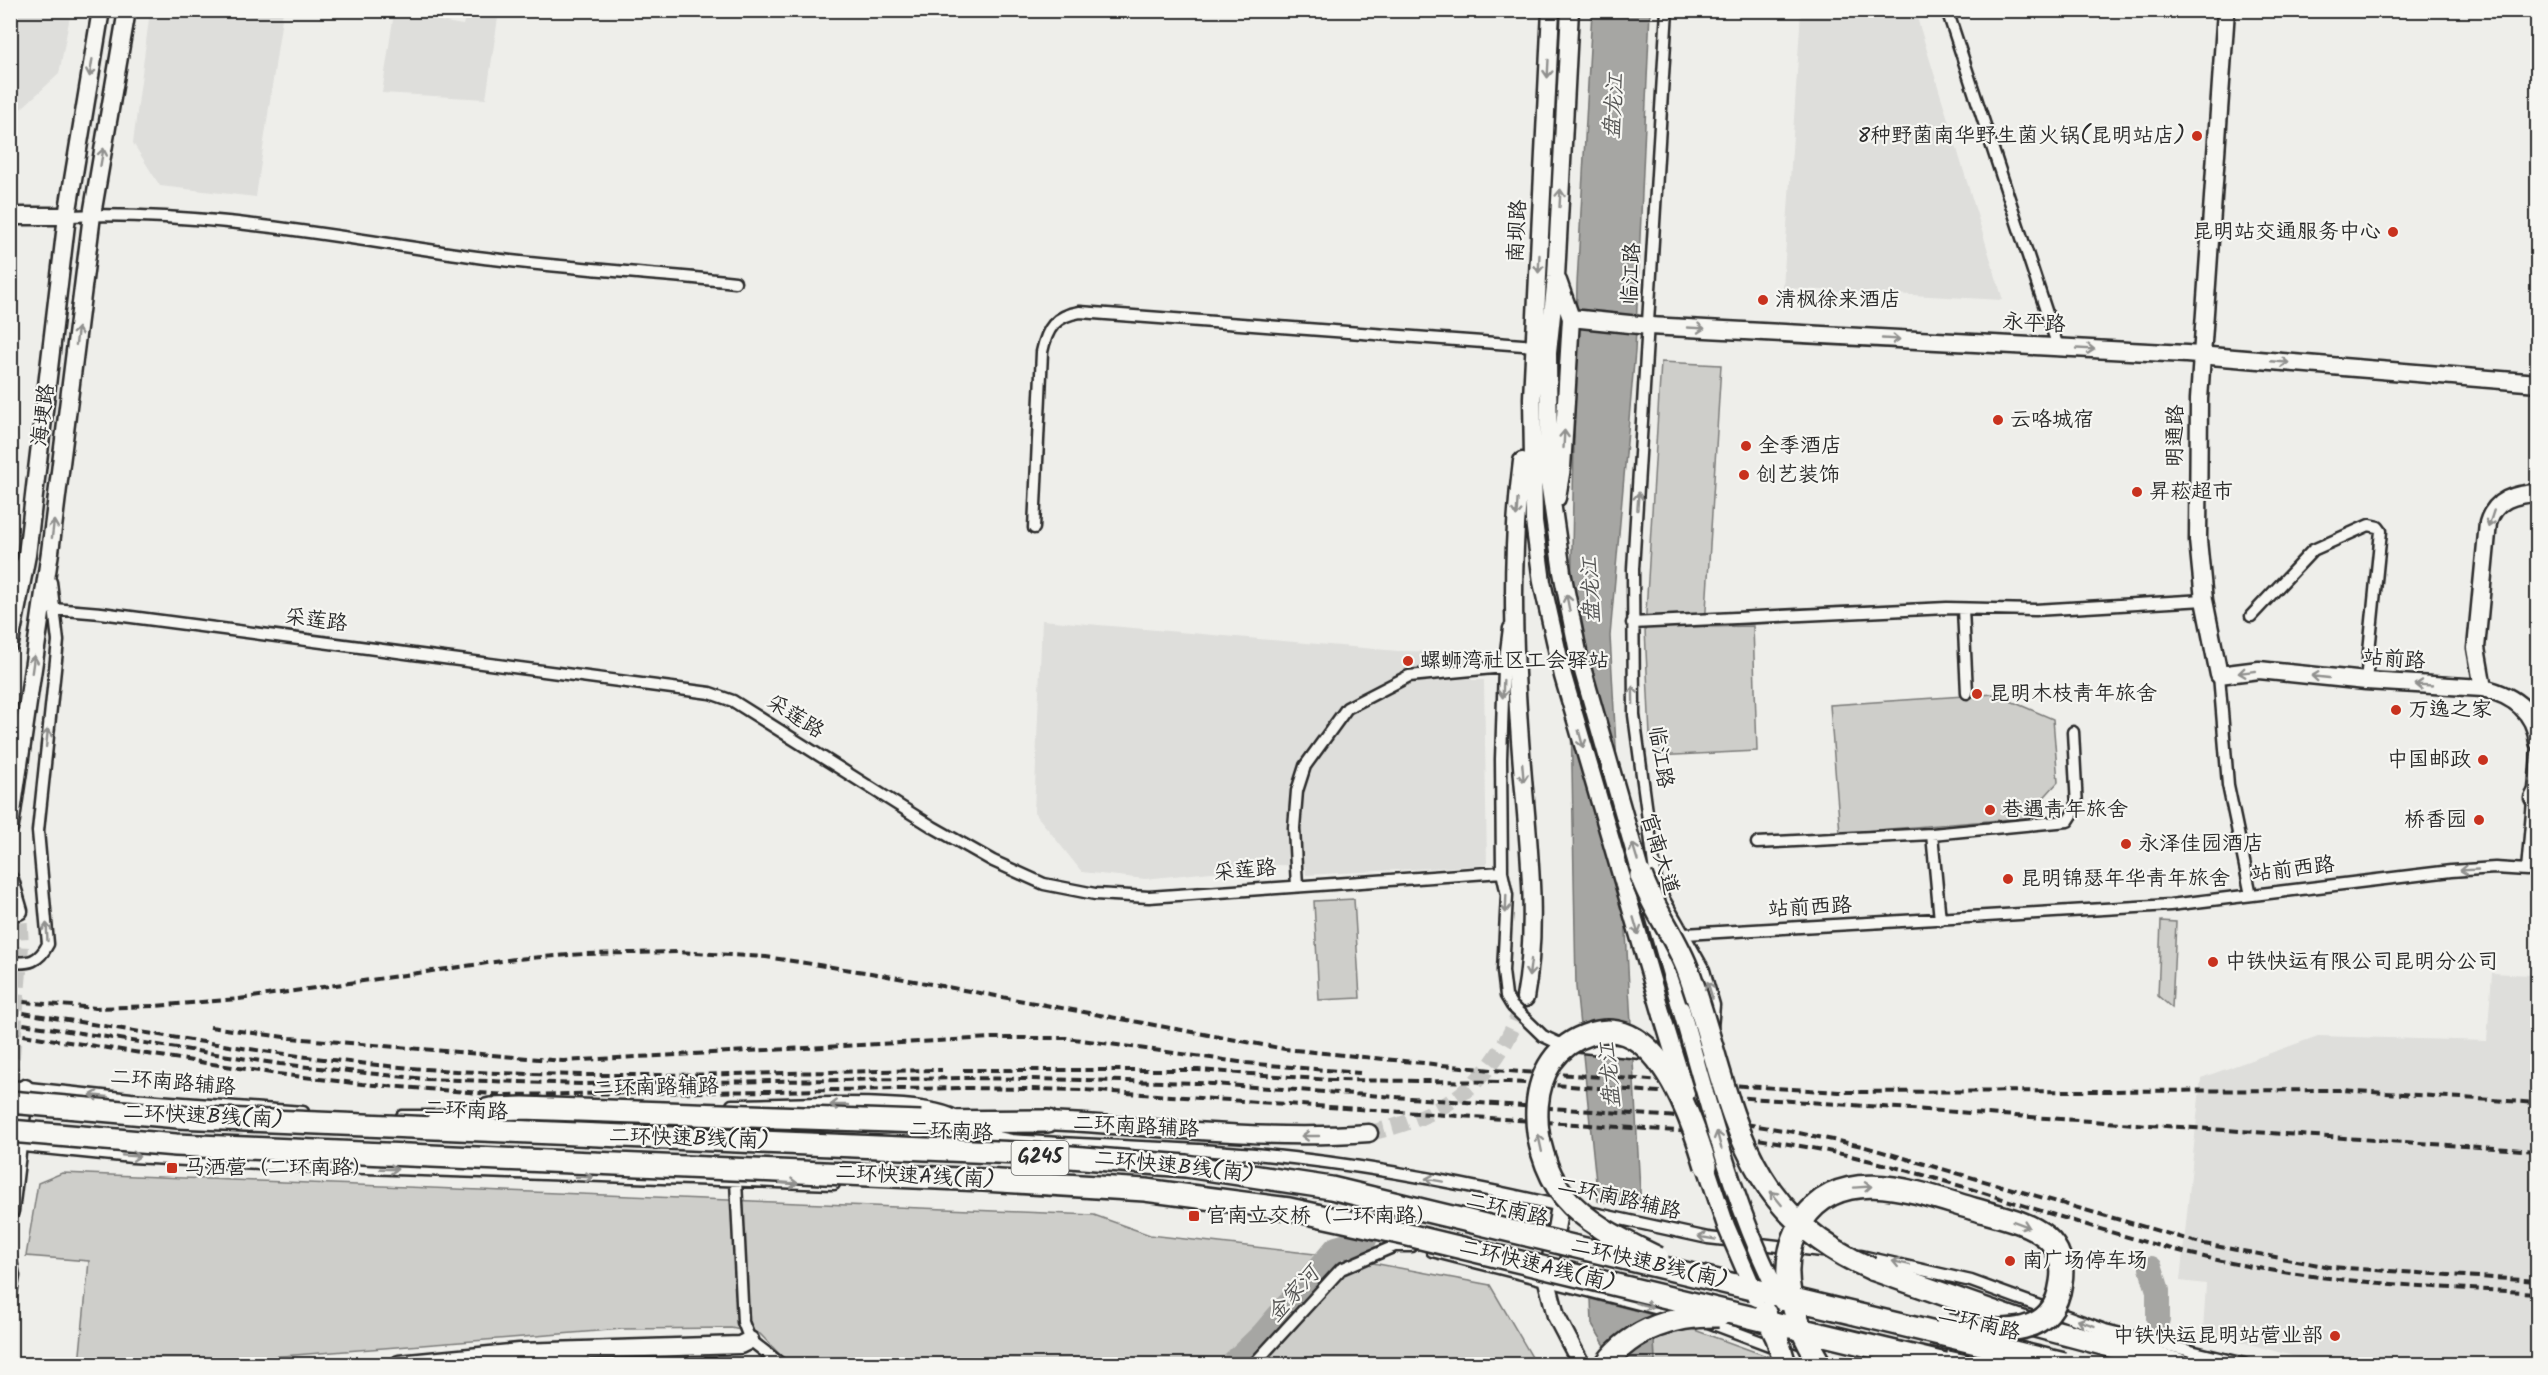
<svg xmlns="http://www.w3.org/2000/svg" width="2548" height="1375" font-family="Kalam,'LXGW WenKai TC',sans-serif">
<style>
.built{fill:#dededb}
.green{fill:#cececa;stroke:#7c7c7a;stroke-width:1.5}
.water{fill:#a6a6a3;stroke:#757573;stroke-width:1.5}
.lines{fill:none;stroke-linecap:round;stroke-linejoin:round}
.river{stroke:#a6a6a3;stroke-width:24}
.secondary-tunnel{stroke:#c7c7c4;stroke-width:16;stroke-dasharray:16 8;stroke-linecap:butt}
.street-casing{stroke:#2b2b2b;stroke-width:15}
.secondary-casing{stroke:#2b2b2b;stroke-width:21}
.primary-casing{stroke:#2b2b2b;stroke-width:22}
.highway-casing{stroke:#2b2b2b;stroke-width:26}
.street{stroke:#f6f6f2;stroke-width:10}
.secondary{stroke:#f6f6f2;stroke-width:16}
.primary{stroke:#f6f6f2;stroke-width:18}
.highway{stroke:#f6f6f2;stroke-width:21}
.rail{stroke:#2b2b2b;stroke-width:4;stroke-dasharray:9 4.5;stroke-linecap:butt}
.street-bridge-casing{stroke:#2b2b2b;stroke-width:15;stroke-linecap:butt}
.secondary-bridge-casing{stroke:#2b2b2b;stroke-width:21;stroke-linecap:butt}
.highway-bridge-casing{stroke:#2b2b2b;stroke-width:26;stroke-linecap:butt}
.street-bridge{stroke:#f6f6f2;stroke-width:10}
.secondary-bridge{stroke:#f6f6f2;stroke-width:16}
.highway-bridge{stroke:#f6f6f2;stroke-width:21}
.oneway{stroke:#90908e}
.poi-dot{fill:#c8321e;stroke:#f6f6f2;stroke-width:2}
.labels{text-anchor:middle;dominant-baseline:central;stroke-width:4.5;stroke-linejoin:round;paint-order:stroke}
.shield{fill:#f6f6f2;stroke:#686867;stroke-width:1.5}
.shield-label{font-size:20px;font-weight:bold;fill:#2b2b2b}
.poi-label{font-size:21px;fill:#2b2b2b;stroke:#f6f6f2;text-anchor:start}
.street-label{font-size:21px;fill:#2b2b2b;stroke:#f6f6f2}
.water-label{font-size:22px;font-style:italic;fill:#565655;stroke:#f6f6f2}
</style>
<rect width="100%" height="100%" fill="#eeeeea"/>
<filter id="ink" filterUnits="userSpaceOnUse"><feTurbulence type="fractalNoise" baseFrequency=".0167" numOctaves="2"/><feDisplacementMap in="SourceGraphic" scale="12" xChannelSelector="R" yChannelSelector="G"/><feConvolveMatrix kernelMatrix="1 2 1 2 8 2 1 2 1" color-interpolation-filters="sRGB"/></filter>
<g filter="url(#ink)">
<path class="built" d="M11,10l60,1 -12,63 -48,44z
M467,10l32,1 -13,88 -104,-6 12,-80 69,12z
M150,11h133l-27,186 -96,-11 -27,-43z
M1801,11h114l88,289 -220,-12z
M1042,620l356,31 71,1 3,28h12l3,185 -181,10 -1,-9 -28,-1 -132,14 -63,-7 -48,-60z
M2537,883v481h-216l-118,-33 3,-47 -26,-3 21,-203 117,-42 169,5 5,-68 39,2z"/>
<path class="green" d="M1661,362l60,3 -16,262 48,-1 4,125 -102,5 -5,-20 -5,-107z
M1994,694l59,25 5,63 -33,36 -185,15 -10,-128z
M1354,899l6,99 -41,2 -5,-99z
M2161,921l15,1 -4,86 -14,-12z
M62,1173l1032,42 56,20 191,22 149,28 46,79h-747l-29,-30 -29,-6 -108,1 -442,35h-102l10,-103 -63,-5 12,-73z
M1653,1315l119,43 13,6h-130z"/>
<path class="water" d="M1592,11h58l-15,340 -25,285 31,573 -43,-8 -22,-214 -6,-329 7,-374z
M1591,1299l62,16 2,49h-39l-24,-40z"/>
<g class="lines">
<path class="river" d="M2151,1268l7,23v28
M1232,1364l30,-29 74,-87 29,-8"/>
<path class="secondary-tunnel" d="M10,1082l11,-136 -2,-35
M1369,1133c82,-18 128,-54 156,-135"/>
<defs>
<path id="street" d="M1667,10l-34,559 1,146 23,172 47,83 10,35 -2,23
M1947,10l111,337
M67,216c138,-6 274,22 410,41 85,11 172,16 258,25
M1034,528l8,-176c5,-24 13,-36 38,-40l455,34
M10,578l13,-17
M41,608l60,5 609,80 23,8 200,126 60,34 51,23 51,10 54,3 353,-25
M1963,609l4,84
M2251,616l62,-66 56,-25 9,2 3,4 -15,150
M1632,623l315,-15 88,2 169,-10
M1509,628l-5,39 -3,92 1,113 5,23 -4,76 3,25 6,10
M2219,675l9,110 23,110
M1932,834l8,86
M1757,843l175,-9 136,-13 9,-14 -4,-75
M1297,886l-3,-58 3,-37 8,-25 42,-58 62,-32 95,-9
M1685,934l485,-29 281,-34 44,-3 32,2 11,-127
M10,962c19,2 29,0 38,-18l-10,-113 20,-190 -7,-59
M1573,1046l77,8
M10,1086l121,13 172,13
M732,1105c47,0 188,-9 223,11
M402,1116h39
M968,1125l12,8 31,7c85,6 170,7 254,15 101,10 202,29 300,52
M14,1145l118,12 146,8 556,19
M736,1181l7,141 7,18 31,24
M1589,1212l119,26 123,14
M1432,1251l250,64
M10,1255l4,21 -4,23
M1861,1256l110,25 134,49 139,34
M1708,1322l109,41
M1254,1364l87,-95 54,-23h17"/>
<path id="secondary" d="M1551,10l-19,388 2,123 8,61 21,94 99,339
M1570,10l-14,267 -8,76 1,128 13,91 17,85 65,228
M2226,10l-27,389 -1,141 6,60 15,75 40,-5 107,11 117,7c29,7 52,22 55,54
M10,216h57
M1571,318l78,8 537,28 352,29
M1522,461c-13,100 -8,205 0,305 6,77 17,156 3,232
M1557,498l5,-30 9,-150 -13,-37
M10,643l17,-88 40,-339 34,-206
M2483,688l-7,-40 12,-125c7,-24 27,-29 50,-30
M2533,798l5,-9
M10,826l40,-274 42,-337 35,-205
M10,880l9,31
M1654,915l27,94
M1048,1121c107,5 214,20 321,12
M1560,1206l-13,75 9,35 25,48
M10,1211l15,-123
M399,1364l120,-12 221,-7 10,-5"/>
<path id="primary" d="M1932,1357l32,7"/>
<path id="highway" d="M921,1122l127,-1
M1872,1269l159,56 147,39"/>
</defs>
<use href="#street" class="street-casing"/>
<use href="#secondary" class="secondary-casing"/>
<use href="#primary" class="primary-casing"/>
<use href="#highway" class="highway-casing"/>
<use href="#street" class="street"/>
<use href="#secondary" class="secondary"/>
<use href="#primary" class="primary"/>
<use href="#highway" class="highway"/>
<path class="rail" d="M10,1001l86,7 58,-2 85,-7 276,-40 69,-5 95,-2 87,5 105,16 414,76 207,21 347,22 502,-2 197,13
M10,1011c138,21 276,48 415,58 172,12 346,3 517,1
M10,1022l270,42 145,15 158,5 383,-6 118,2 114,3 522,37 69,11 73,15 342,98 126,23 208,14
M210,1027l81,11 272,23 429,-23h75l179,25 114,10
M10,1033l268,41 84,10 144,11 460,-7 118,2 636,44c47,6 93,13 139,24 116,28 229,72 345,99 110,26 221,29 334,36
M963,1070h235l133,10 178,2 1029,69"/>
<defs>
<path id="street-bridge" d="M1512,1006l31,30 15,7"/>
<path id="secondary-bridge" d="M1681,1009c29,100 53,200 101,293
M1662,1015l24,79
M1702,1154l24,72 31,72"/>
<path id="highway-bridge" d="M1641,875c12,35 36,63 48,98 44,124 45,237 183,296
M10,1102l168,15 841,36 167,13 145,22 733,176
M437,1122l54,-13 32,-1 398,14
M10,1131l166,14 807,35 162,10 144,19 115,25 541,130
M1658,1258c-34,-17 -70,-33 -94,-62 -37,-47 -43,-141 26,-162 18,-6 36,-3 51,9 32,24 54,86 65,123
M1765,1313l12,25 8,26
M1606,1364c26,-36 71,-49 113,-48
M1820,1364c-26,-43 -48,-96 -17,-144 38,-59 119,-26 171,-11 23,7 53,12 72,28 13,11 18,28 15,45 -8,62 -69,48 -114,43"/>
</defs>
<use href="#street-bridge" class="street-bridge-casing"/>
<use href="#secondary-bridge" class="secondary-bridge-casing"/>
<use href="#highway-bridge" class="highway-bridge-casing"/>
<use href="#street-bridge" class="street-bridge"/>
<use href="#secondary-bridge" class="secondary-bridge"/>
<use href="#highway-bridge" class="highway-bridge"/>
</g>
<defs><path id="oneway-shaft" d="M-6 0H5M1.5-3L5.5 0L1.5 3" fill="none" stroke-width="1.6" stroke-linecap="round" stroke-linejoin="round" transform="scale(1.5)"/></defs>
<g class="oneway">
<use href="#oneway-shaft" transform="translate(91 68) rotate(99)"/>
<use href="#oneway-shaft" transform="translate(1548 69) rotate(93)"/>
<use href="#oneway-shaft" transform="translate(102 157) rotate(-80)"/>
<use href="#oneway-shaft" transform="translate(1560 198) rotate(-87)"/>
<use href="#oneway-shaft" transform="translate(1539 264) rotate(93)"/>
<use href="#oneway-shaft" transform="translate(1696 328) rotate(3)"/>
<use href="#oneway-shaft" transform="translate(77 336) rotate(-83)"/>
<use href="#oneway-shaft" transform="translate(1891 339) rotate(3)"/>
<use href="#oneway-shaft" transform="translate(2086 349) rotate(3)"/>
<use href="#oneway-shaft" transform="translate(2280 362) rotate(5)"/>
<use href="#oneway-shaft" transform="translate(1564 439) rotate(-87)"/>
<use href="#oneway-shaft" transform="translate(1638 501) rotate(-86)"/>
<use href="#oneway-shaft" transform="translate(1517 508) rotate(94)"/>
<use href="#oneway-shaft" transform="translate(2491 519) rotate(108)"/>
<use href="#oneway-shaft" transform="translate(53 529) rotate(-83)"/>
<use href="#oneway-shaft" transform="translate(1568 603) rotate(-101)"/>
<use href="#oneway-shaft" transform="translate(33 664) rotate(-82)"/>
<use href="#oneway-shaft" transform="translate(2247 672) rotate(173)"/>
<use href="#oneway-shaft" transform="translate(2320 677) rotate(-174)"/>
<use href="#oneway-shaft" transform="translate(2424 685) rotate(-177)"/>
<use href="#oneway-shaft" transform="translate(1503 689) rotate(92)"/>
<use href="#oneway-shaft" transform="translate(1633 695) rotate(-91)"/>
<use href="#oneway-shaft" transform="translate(47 738) rotate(-84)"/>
<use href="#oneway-shaft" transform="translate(1581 739) rotate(75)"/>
<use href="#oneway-shaft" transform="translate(1523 773) rotate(85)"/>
<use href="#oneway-shaft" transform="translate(1635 852) rotate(-107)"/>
<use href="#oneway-shaft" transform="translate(2469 870) rotate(177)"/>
<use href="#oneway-shaft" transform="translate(1506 904) rotate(92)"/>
<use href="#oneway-shaft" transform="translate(1636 926) rotate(74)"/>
<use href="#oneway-shaft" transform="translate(47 932) rotate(-93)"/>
<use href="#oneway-shaft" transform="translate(1530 968) rotate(97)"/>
<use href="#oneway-shaft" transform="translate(1710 990) rotate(-107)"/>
<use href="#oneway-shaft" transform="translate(99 1096) rotate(-174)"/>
<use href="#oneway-shaft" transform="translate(839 1105) rotate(-180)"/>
<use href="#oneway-shaft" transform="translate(1310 1136) rotate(-180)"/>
<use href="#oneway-shaft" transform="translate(1719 1140) rotate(-105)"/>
<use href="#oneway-shaft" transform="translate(1540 1143) rotate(-102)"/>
<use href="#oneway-shaft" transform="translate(131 1156) rotate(4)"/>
<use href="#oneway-shaft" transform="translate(389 1169) rotate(2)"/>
<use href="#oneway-shaft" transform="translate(584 1177) rotate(2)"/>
<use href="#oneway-shaft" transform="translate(1434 1180) rotate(-170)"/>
<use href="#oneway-shaft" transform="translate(789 1183) rotate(2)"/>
<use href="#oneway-shaft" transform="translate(1863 1187) rotate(-4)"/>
<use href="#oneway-shaft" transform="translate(1776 1198) rotate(-129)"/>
<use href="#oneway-shaft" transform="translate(2021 1224) rotate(20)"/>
<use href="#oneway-shaft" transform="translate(1707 1238) rotate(-170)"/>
<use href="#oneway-shaft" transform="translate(1901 1263) rotate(-168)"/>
<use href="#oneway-shaft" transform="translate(1644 1305) rotate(14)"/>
<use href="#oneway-shaft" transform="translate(2086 1323) rotate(-161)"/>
</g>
</g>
<g class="poi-dot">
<circle cx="2197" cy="136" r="6"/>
<circle cx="2393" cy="232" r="6"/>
<circle cx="1763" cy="300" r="6"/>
<circle cx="1998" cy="420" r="6"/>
<circle cx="1746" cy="446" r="6"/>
<circle cx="1744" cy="475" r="6"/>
<circle cx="2137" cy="492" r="6"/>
<circle cx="1408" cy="661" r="6"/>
<circle cx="1977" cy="694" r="6"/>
<circle cx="2396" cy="710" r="6"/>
<circle cx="2483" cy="760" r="6"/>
<circle cx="1990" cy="810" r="6"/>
<circle cx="2479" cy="820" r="6"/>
<circle cx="2126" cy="844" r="6"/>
<circle cx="2008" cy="879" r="6"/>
<circle cx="2213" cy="962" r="6"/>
<rect x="166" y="1162" width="12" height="12" rx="3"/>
<rect x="1188" y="1210" width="12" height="12" rx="3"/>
<circle cx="2010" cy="1261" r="6"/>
<circle cx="2335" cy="1336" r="6"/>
</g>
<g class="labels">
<rect class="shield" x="1011.5" y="1141" width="57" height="34" rx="4.5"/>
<g class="shield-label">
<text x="1040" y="1158">G245</text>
</g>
<g class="poi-label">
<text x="2185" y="136" text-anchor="end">8种野菌南华野生菌火锅(昆明站店)</text>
<text x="2381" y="232" text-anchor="end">昆明站交通服务中心</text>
<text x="1775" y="300">清枫徐来酒店</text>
<text x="2010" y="420">云咯城宿</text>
<text x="1758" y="446">全季酒店</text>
<text x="1756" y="475">创艺装饰</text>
<text x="2149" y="492">昇菘超市</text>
<text x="1420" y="661">螺蛳湾社区工会驿站</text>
<text x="1989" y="694">昆明木枝青年旅舍</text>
<text x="2408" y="710">万逸之家</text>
<text x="2471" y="760" text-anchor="end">中国邮政</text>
<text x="2002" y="810">巷遇青年旅舍</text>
<text x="2467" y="820" text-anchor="end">桥香园</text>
<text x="2138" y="844">永泽佳园酒店</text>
<text x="2020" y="879">昆明锦瑟年华青年旅舍</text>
<text x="2225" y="962">中铁快运有限公司昆明分公司</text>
<text x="184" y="1168">马洒营（二环南路）</text>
<text x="1206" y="1216">官南立交桥（二环南路）</text>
<text x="2022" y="1261">南广场停车场</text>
<text x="2323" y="1336" text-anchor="end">中铁快运昆明站营业部</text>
</g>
<g class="street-label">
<text transform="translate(1518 231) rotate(-87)">南坝路</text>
<text transform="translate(1632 274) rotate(-87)">临江路</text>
<text transform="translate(2034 324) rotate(3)">永平路</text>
<text transform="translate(44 415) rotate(-83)">海埂路</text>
<text transform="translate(2176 436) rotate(-89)">明通路</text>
<text transform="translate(316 621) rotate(7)">采莲路</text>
<text transform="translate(2394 660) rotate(4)">站前路</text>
<text transform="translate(795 717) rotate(32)">采莲路</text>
<text transform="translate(1660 757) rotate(81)">临江路</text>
<text transform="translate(1659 854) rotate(73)">官南大道</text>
<text transform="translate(2293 870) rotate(-7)">站前西路</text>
<text transform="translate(1245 871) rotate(-5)">采莲路</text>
<text transform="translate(1810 908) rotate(-3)">站前西路</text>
<text transform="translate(173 1083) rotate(5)">二环南路辅路</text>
<text transform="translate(656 1088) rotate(-1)">二环南路辅路</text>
<text transform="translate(466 1111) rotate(3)">二环南路</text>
<text transform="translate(203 1117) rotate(3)">二环快速B线(南)</text>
<text transform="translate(1136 1127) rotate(3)">二环南路辅路</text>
<text transform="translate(951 1132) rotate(3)">二环南路</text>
<text transform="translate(689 1139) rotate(2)">二环快速B线(南)</text>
<text transform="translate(1174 1167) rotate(6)">二环快速B线(南)</text>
<text transform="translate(915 1177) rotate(3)">二环快速A线(南)</text>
<text transform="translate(1619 1199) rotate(13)">二环南路辅路</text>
<text transform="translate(1507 1210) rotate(14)">二环南路</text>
<text transform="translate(1649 1264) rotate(13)">二环快速B线(南)</text>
<text transform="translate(1537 1266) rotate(14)">二环快速A线(南)</text>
<text transform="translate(1979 1324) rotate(14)">二环南路</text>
</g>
<g class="water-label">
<text transform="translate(1615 106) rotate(-86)">盘龙江</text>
<text transform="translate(1592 590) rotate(-92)">盘龙江</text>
<text transform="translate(1611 1075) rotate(-95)">盘龙江</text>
<text transform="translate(1294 1295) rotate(-48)">金家河</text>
</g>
</g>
<rect width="2548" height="1375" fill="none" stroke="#f6f6f2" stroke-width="36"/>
<rect x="18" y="18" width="2512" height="1339" fill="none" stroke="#2b2b2b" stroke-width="2" filter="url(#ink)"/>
</svg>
